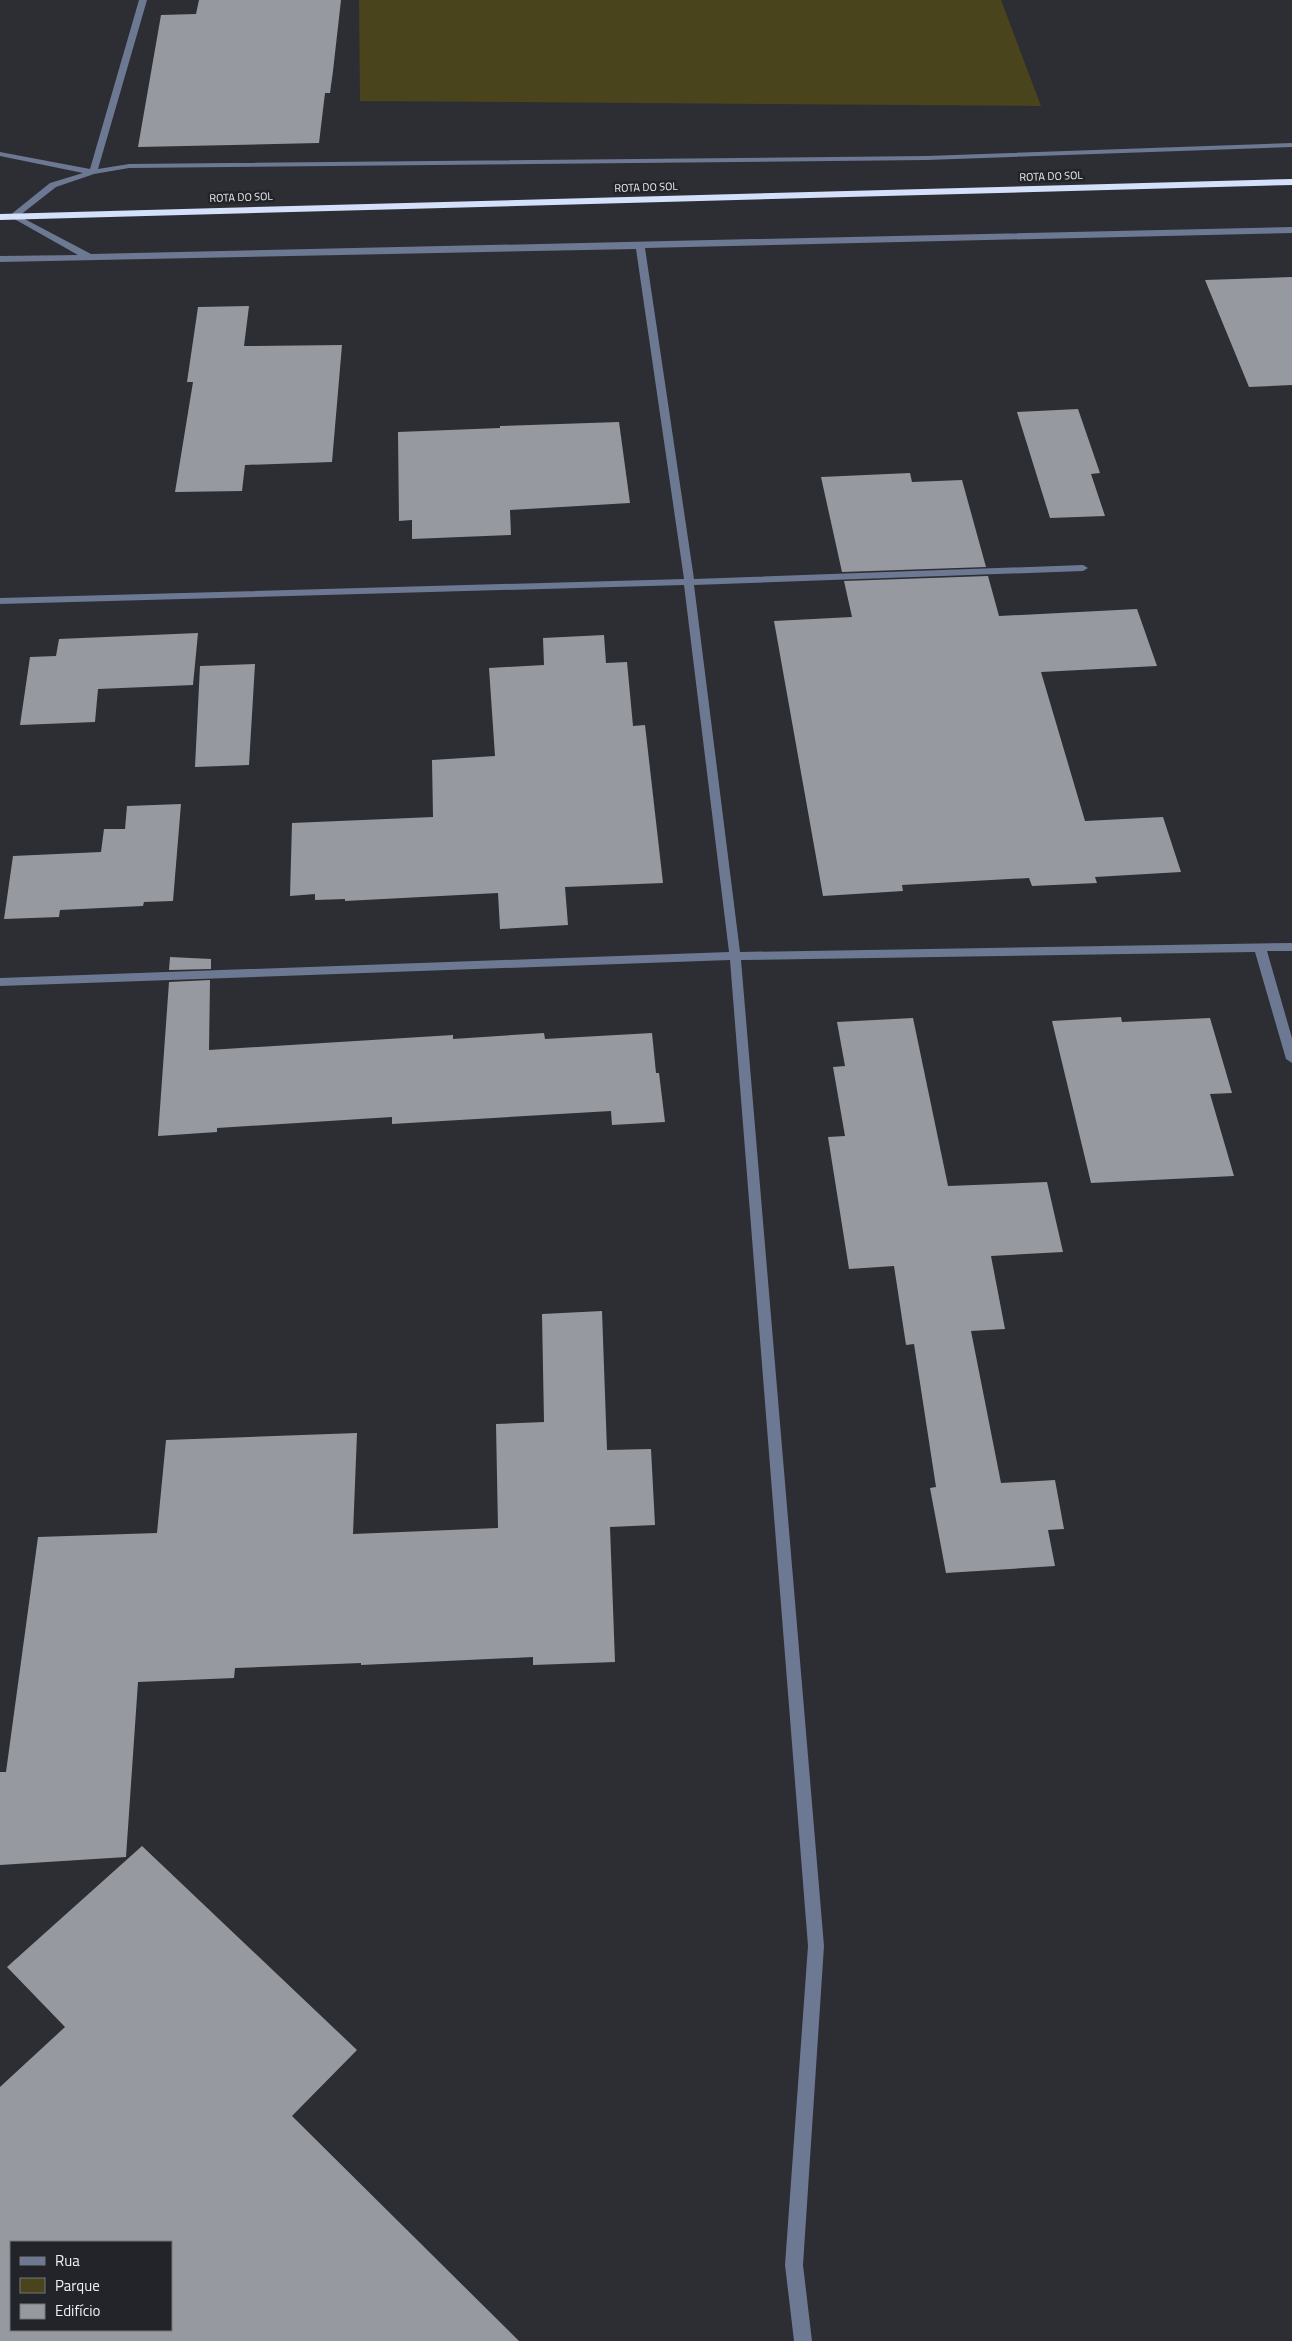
<svg xmlns="http://www.w3.org/2000/svg" width="1292" height="2341" font-family="'Titillium Web',sans-serif">
<style>
.green{fill:#49441b}
.building{fill:#96999f;fill-rule:evenodd}
.lines{fill:none;stroke-linecap:round;stroke-linejoin:round}
.minor{fill:#6d7893;fill-rule:evenodd}
.highway{fill:#d5e0fb;fill-rule:evenodd}
.labels{text-anchor:middle;dominant-baseline:central;stroke-width:5;stroke-linejoin:round;paint-order:stroke}
.far-street-label{font-size:11px;fill:#eef0f3;stroke:#222429}
</style>
<rect width="100%" height="100%" fill="#2c2e33"/>
<path class="green" d="M359,0h642l40,106 -681,-5z"/>
<path class="building" d="M199,0h142l-8,71 -3,22h-5l-6,50 -181,4 23,-132 35,-1z
M1292,277v108l-43,2 -44,-107z
M249,306l-5,40 98,-1 -10,117 -87,3 -3,26 -67,1 18,-110h-6l11,-75z
M1078,409l22,64 -9,1 14,42 -55,2 -33,-106z
M619,422l11,81 -120,7 1,25 -99,4v-19l-13,1 -1,-89 102,-4v-2z
M910,473l2,9 50,-2 24,87 -144,5 -21,-95z
M988,576l11,40 138,-7 20,57 -116,6 44,149 78,-4 18,55 -86,5 2,6 -65,3 -3,-8 -127,7 1,6 -80,5 -49,-275 78,-4 -8,-36z
M198,633l-5,52 -95,4 -3,33 -75,3 10,-68 26,-1 3,-17z
M604,635l2,28 21,-1 6,64 12,-1 18,158 -98,4 3,38 -68,4 -2,-36 -153,8v-2l-30,1v-6l-25,2 2,-73 141,-6 -1,-57 63,-4 -6,-88 55,-3 -1,-27z
M255,664l-6,101 -54,2 5,-101z
M181,804l-8,97 -29,1 -1,4 -83,4 -1,7 -55,2 9,-63 88,-4 3,-23h21l2,-23z
M170,957l41,2v10l-42,1z
M210,980l-1,70 244,-15v4l91,-6 1,6 107,-6 4,40h3l6,49 -53,3 -1,-14 -219,13v-7l-175,11v4l-59,4 11,-154z
M1121,1017l1,5 88,-4 22,75 -22,1 24,82 -143,7 -39,-162z
M913,1018l35,168 99,-4 16,70 -72,4 14,73 -34,2 30,152 54,-3 9,49 -16,1 7,36 -109,7 -16,-85 6,-1 -22,-143 -8,1 -12,-79 -45,3 -21,-132 17,-1 -12,-69 12,-1 -8,-44z
M602,1311l5,139 44,-1 4,76 -45,2 5,135 -82,3v-8l-172,8v-2l-126,5 -1,10 -96,4 -12,175 -126,8v-93h6l32,-235 119,-4 9,-93 191,-7 -4,101 145,-6 -2,-104 48,-2 -2,-108z
M142,1846l215,204 -65,66 227,225h-519v-254l65,-60 -58,-60zM11,2242h160v88h-160z"/>
<g class="lines">
<path class="minor" d="M139,0h8l-49,169 31,-5 798,-8 365,-13v4l-365,13 -798,8 -35,6 -38,13 -37,29 72,38 1201,-27v6l-647,15 49,331 389,-14 5,3 -5,3 -389,14 46,367 552,-9v8h-25l25,87v25l-6,-4 -31,-107 -514,8 83,986 -21,319 9,76h-18l-9,-76 23,-319 -78,-986 -730,26v-8l729,-26 -45,-367 -684,19v-6l684,-19 -48,-330 -636,13v-6l78,-1 -69,-39 41,-33 33,-10 -83,-17v-4l90,17z"/>
<path class="highway" d="M1292,179v6l-1292,35v-6z"/>
</g>
<g class="labels">
<g class="far-street-label">
<text transform="translate(1051 176) rotate(-2)">ROTA DO SOL</text>
<text transform="translate(646 187) rotate(-2)">ROTA DO SOL</text>
<text transform="translate(241 197) rotate(-2)">ROTA DO SOL</text>
</g>
</g>
<rect x="10" y="2241" width="162" height="90" fill="#222429" stroke="#74767a"/>
<rect x="20" y="2257" width="25" height="8" fill="#6d7893" stroke="#74767a"/>
<text x="55" y="2266" font-size="15" fill="#eef0f3">Rua</text>
<rect x="20" y="2278" width="25" height="15" fill="#49441b" stroke="#74767a"/>
<text x="55" y="2291" font-size="15" fill="#eef0f3">Parque</text>
<rect x="20" y="2304" width="25" height="15" fill="#96999f" stroke="#74767a"/>
<text x="55" y="2316" font-size="15" fill="#eef0f3">Edifício</text>
</svg>
